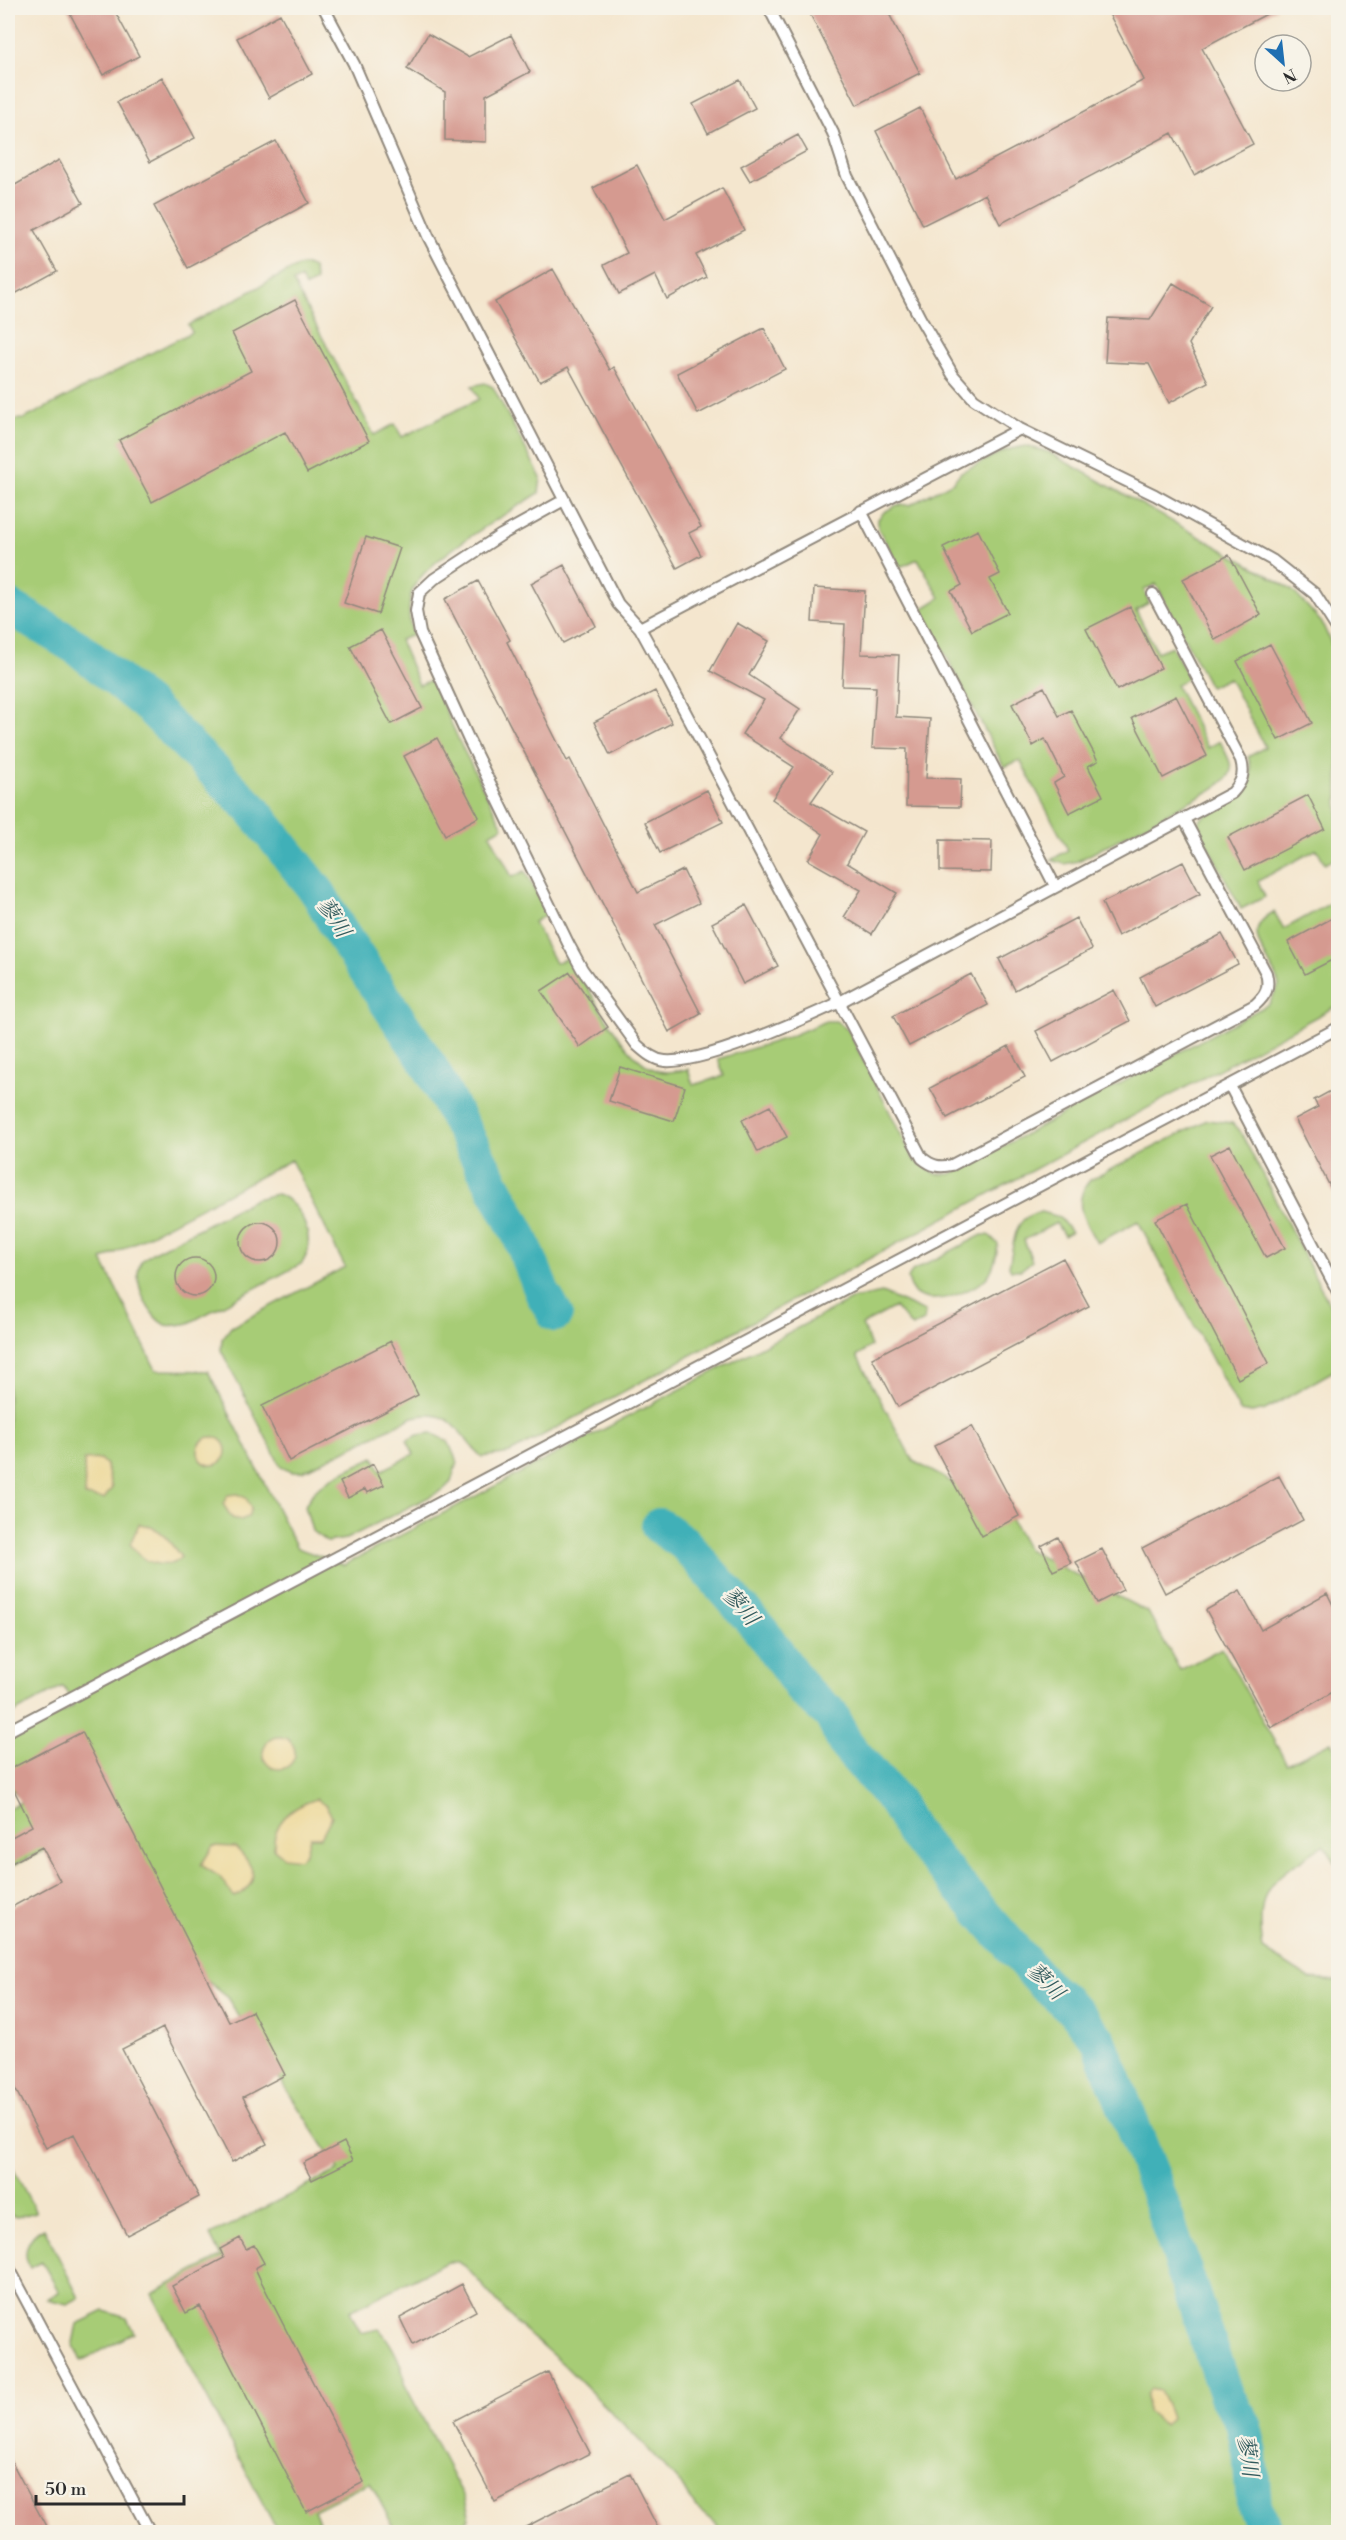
<svg xmlns="http://www.w3.org/2000/svg" width="1346" height="2540" font-family="'Libre Bodoni','Noto Serif JP',serif">
<style>
.green{fill:#a7cc76;stroke:#697c50;stroke-width:1.5}
.sand{fill:#eeda9e;stroke:#8c8264;stroke-width:1.5}
.lines{fill:none;stroke-linecap:round;stroke-linejoin:round}
.river{stroke:#40b0b8;stroke-width:36}
.building{fill:#d59a90}
.lane-casing{stroke:#90887c;stroke-width:14}
.lane{stroke:#fff;stroke-width:10}
.labels{text-anchor:middle;dominant-baseline:central;stroke-width:4.5;stroke-linejoin:round;paint-order:stroke}
.water-label{font-size:21px;font-style:italic;fill:#325a5c;stroke:#f7f3e8}
</style>
<rect width="100%" height="100%" fill="#f7f3e8"/>
<filter id="ink" filterUnits="userSpaceOnUse"><feTurbulence type="fractalNoise" baseFrequency=".0167" numOctaves="2"/><feDisplacementMap in="SourceGraphic" scale="12" xChannelSelector="R" yChannelSelector="G"/><feConvolveMatrix kernelMatrix="1 2 1 2 8 2 1 2 1" color-interpolation-filters="sRGB"/></filter>
<filter id="wash" filterUnits="userSpaceOnUse"><feTurbulence type="fractalNoise" baseFrequency=".008" numOctaves="4" result="noise"/><feDisplacementMap in="SourceGraphic" scale="24" xChannelSelector="R" yChannelSelector="G"/><feGaussianBlur stdDeviation="1.35" result="paint"/><feColorMatrix in="noise" values="0 0 0 0 0 0 0 0 0 0 0 0 0 0 0 0 0 1.4 0 .05"/><feComposite in="paint" operator="in"/></filter>
<g filter="url(#wash)">
<rect width="100%" height="100%" fill="#f4e6ce"/>
<path class="green" d="M306,265l7,3 3,13 -11,6 -4,-9 -8,4 81,153 21,-11 7,13 77,-38 -7,-13 13,-3 8,4 48,91 -2,15c-32,21 -106,62 -124,92 -8,14 -7,35 -2,50l-13,5 19,45 13,-5 28,63 43,84 -13,7 22,43 13,-6 22,43 -13,8 21,41 15,-6c19,30 52,101 86,113 10,4 22,1 32,-1l5,16 31,-9 -6,-17 68,-21 40,-17h10l12,9 66,130 22,14h15l318,-170 10,-19c-8,-29 -42,-54 -5,-73l10,17 54,-30v106l-828,448 -28,4c-25,-22 -27,-50 -69,-40l-110,54 -11,1 -11,-5 -60,-117 1,-11 9,-12 114,-60 -54,-107 -189,100 54,110 52,1 89,177 47,17 509,-266 29,-6 43,19 -1,9 -12,6 -17,-20 -33,18 9,21 -14,10 56,105 94,51 21,38 120,62 32,58 42,-22 65,116 44,-22 7,13v111l-14,-21c-50,34 -70,38 -61,104l47,30 28,2v551h-618l-4,-8 -21,-17 -11,-19 -37,-40 -84,-84 -46,-40 -52,-58 -7,-4h-11l-97,49 11,22 18,-4c12,13 25,37 25,54l61,116 5,19 -13,14h-61l-26,-50 -56,28 9,22h-45l-126,-238 69,-37 -11,-22 129,-65 -113,-174 -181,-146 -37,18v-59l13,-7 -7,-12 -6,4v-53l66,-35 -11,-20 -55,30v-1296l16,-1 168,-87 -4,-7 110,-59z
M1026,446l22,6 220,123 24,15 15,16 15,17 16,36v198l-13,7 -8,-15 -59,32 7,16 -24,12 -40,-77 -2,-11c20,-24 64,-22 49,-64l17,-10 -36,-69 -19,9 -54,-103 -12,6 5,13 -13,7 21,42 15,-6 16,32 -12,7 32,63 12,-7c13,27 19,32 -9,49l-133,71 -13,3 -14,-4 17,-10 -48,-90 -16,7 -82,-158 18,-11 -22,-39 -18,8 -22,-39v-9l6,-7 13,-7h13l43,-23 8,-10 45,-22z
M1207,1120l25,3 9,10 97,188 -1,48 -72,41 -13,3 -12,-2 -102,-190 -41,22c-13,-22 -26,-41 -7,-63z
M277,1194c24,8 42,49 24,70l-112,59c-7,1 -16,4 -23,2 -17,-6 -35,-46 -25,-63 2,-3 7,-6 11,-9l103,-54z
M1042,1212l17,5 12,15 -7,4 -8,-13 -32,17 8,21 -11,9h-10l-2,-4c6,-25 3,-51 33,-54z
M982,1235h7l9,9c-1,11 -5,29 -14,36 -15,12 -48,26 -67,15 -6,-3 -7,-11 -9,-16l4,-8z
M431,1433l17,8 9,21 -6,20 -8,8 -97,49 -19,3 -15,-11 -7,-25c11,-26 44,-36 69,-49l7,14 33,-17 -7,-14 11,-5z
M8,2159l28,53 -19,5 -9,-3z
M44,2228l35,70 -12,6 -20,-5 12,-7 -17,-30 -12,6c-9,-16 -2,-32 14,-40z
M104,2311l23,7 7,15 -53,28 -8,-18 4,-19z"/>
<path class="sand" d="M198 1451a14 14 0 1 1 28 0a14 14 0 1 1-28 0Z
M100,1459l6,6 6,23 -8,11 -19,-3 -1,-36z
M237,1494l9,4 5,10 -3,9 -7,3 -9,-2 -9,-14 5,-9z
M139,1524c21,2 30,17 42,33 -8,12 -30,8 -41,-1 -4,-3 -7,-9 -10,-12z
M263 1753a16 16 0 1 1 32 0a16 16 0 1 1-32 0Z
M316,1799l10,7 6,10 -11,21h-11l-4,15 -6,7 -16,-2 -10,-8c-2,-27 18,-42 42,-50z
M213,1846l22,1c19,18 28,36 -1,50l-14,-20 -19,-12z
M1150,2389l9,2c4,8 10,19 12,28l-7,6 -17,-14v-16z"/>
<g class="lines">
<path class="river" d="M8,606l70,42 72,59 102,102 67,85 20,36 91,137 89,167 24,60 12,20
M659,1526l25,17 78,89 42,59 27,23 15,31 51,58 16,30 130,150 31,27 25,31 53,135 75,221 16,26 7,29 4,53 12,27"/>
</g>
<g id="blocks">
<path class="building" d="M67,8h46l26,48 -36,19z
M807,8h79l34,65 -63,32z
M1106,8h172l-76,40 51,96 -59,31 -22,-42 -172,91 -15,-30 -62,31 -47,-94 44,-23 36,71 188,-99z
M280,14l32,60 -43,24 -32,-60z
M428,34l40,23 43,-22 19,37 -44,23v47l-41,-2v-48l-38,-23z
M162,77l33,61 -45,24 -33,-60z
M740,80l15,28 -47,25 -15,-29z
M798,135l9,16 -57,30 -9,-15z
M276,141l33,62 -121,65 -34,-62z
M59,160l24,43 -49,27 23,41 -44,24 -5,-9v-97z
M637,165l28,54 57,-31 22,42 -48,25 11,22 -40,22 -12,-24 -36,19 -15,-29 23,-12 -34,-65z
M553,269l57,101 4,-3 87,160 -12,6 12,22 -24,13 -109,-201 -28,15 -45,-80z
M1173,283l38,23 -22,38 19,38 -39,21 -20,-39 -44,-2 3,-44 42,2z
M295,300l74,141 -62,32 -22,-41 -133,70 -33,-62 132,-69 -19,-38z
M764,328l21,41 -87,45 -21,-41z
M978,530l22,44 -10,5 18,34 -36,18 -21,-40 11,-6 -19,-38z
M366,537l34,11 -22,66 -34,-11z
M1229,555l32,60 -46,25 -32,-61z
M564,565l32,61 -33,17 -32,-60z
M478,581l32,59 -3,2 60,119 3,-2 68,133 45,-22 16,33 -44,22 46,89 -32,18 -224,-433z
M814,588l51,3 -4,63 38,1 -3,62 34,2 -4,59 35,1 -1,28 -54,-1 1,-57 -35,-1 4,-61 -34,-1 3,-62 -33,-2z
M1130,607l31,61 -44,22 -31,-61z
M737,623l32,18 -20,34 51,34 -19,29 51,34 -21,30 53,30 -17,31 50,30 -25,41 -28,-17 17,-27 -53,-30 15,-26 -51,-35 22,-32 -52,-33 22,-34 -54,-29z
M381,630l41,78 -31,16 -41,-78z
M1270,644l42,79 -34,17 -41,-79z
M1044,687l15,29 12,-6 27,51 -10,5 15,30 -34,17 -15,-30 10,-6 -19,-38 -12,7 -21,-42z
M655,691l17,32 -62,32 -16,-33z
M1176,696l31,60 -44,22 -31,-60z
M437,738l42,79 -34,18 -41,-79z
M707,790l16,32 -63,31 -15,-31z
M1308,795l17,34 -80,41 -17,-33z
M940,840l52,1 -1,31 -51,-1z
M1183,862l17,32 -82,42 -16,-33z
M746,905l32,61 -35,18 -31,-61z
M1338,915v42l-33,17 -17,-32z
M1076,918l16,31 -77,41 -16,-31z
M1222,934l16,30 -83,43 -15,-30z
M570,972l38,55 -28,20 -39,-56z
M971,974l17,31 -79,41 -16,-30z
M1114,990l16,31 -77,41 -17,-31z
M1009,1046l16,31 -78,41 -17,-30z
M620,1067l65,20 -11,34 -65,-20z
M1338,1087v115l-43,-83 23,-12 -4,-7z
M770,1106l17,31 -29,15 -16,-32z
M1230,1145l55,103 -19,10 -56,-103z
M1187,1204l82,159 -31,16 -83,-159z
M240 1242a20 20 0 1 1 40 0a20 20 0 1 1-40 0Z
M176 1277a19 19 0 1 1 38 0a19 19 0 1 1-38 0Z
M1063,1258l26,48 -191,101 -26,-49z
M391,1341l27,54 -129,66 -27,-55z
M972,1426l47,90 -37,20 -48,-90z
M373,1464l11,21 -17,8 -2,-4 -17,9 -8,-16z
M1279,1476l24,44 -138,73 -23,-45z
M1058,1537l13,26 -18,8 -12,-25z
M1102,1549l21,41 -26,13 -21,-41z
M1240,1591l21,39 66,-37 11,22v74l-67,39 -65,-118z
M82,1732l147,290 23,-11 33,64 -42,22 24,47 -35,18 -69,-134 -41,21 77,148 -72,38 -53,-101 -28,14 -38,-73v-166l52,-28 -18,-34 -34,18v-26l24,-13 -24,-48v-8z
M344,2142l9,18 -41,20 -9,-17z
M240,2238l6,11 8,-4 10,18 -9,5 6,13 103,201 -58,30 -106,-206 -14,7 -14,-27 52,-28 -4,-9z
M462,2284l14,27 -63,34 -13,-27z
M548,2372l42,81 -95,49 -42,-81z
M8,2455l41,77h-41z
M630,2474l30,58h-144l62,-32z"/>
</g>
</g>
<g filter="url(#ink)">
<use href="#blocks" fill-opacity="0" stroke="#90887c" stroke-width="1.5"/>
<g class="lines">
<defs>
<path id="lane" d="M324,8l30,56 74,172 190,368 22,24 23,42 259,488c10,8 17,10 30,7l303,-160c11,-10 15,-17 11,-32l-82,-154
M769,8l64,125 14,43 73,142 33,57 21,24 46,30 135,66 117,65 43,34 23,36
M564,500l-63,35 -67,44 -15,14 -3,18 4,22 48,105 101,207 13,24 55,76c9,8 17,15 28,16 38,3 136,-41 173,-58l394,-210c10,-11 13,-19 9,-33l-88,-166
M861,511l194,375
M640,628l380,-199
M1230,1086l108,206
M8,1731l1330,-703
M8,2266l142,266"/>
</defs>
<use href="#lane" class="lane-casing"/>
<use href="#lane" class="lane"/>
</g>
</g>
<g class="labels">
<g class="water-label">
<text transform="translate(333 918) rotate(57)">蓼川</text>
<text transform="translate(740 1607) rotate(49)">蓼川</text>
<text transform="translate(1045 1982) rotate(45)">蓼川</text>
<text transform="translate(1247 2456) rotate(82)">蓼川</text>
</g>
</g>
<rect width="1346" height="2540" fill="none" stroke="#f7f3e8" stroke-width="30"/>
<g transform="translate(1283 63) rotate(153)"><circle r="28" fill="#f7f3e8" stroke="#a5a39c" stroke-width="1.5"/>
<path d="M0-4.5L10 22L0 15L-10 22Z" fill="#1f6fb2"/>
<text y="-9" font-size="16" font-weight="bold" text-anchor="middle" fill="#2b2b2b">N</text>
</g>
<path d="M36 2495v9h148v-9" fill="none" stroke="#2b2b2b" stroke-width="3"/>
<text x="45" y="2495" font-size="18" fill="#2b2b2b" stroke="#f7f3e8" stroke-width="4.5" paint-order="stroke">50 m</text>
</svg>
